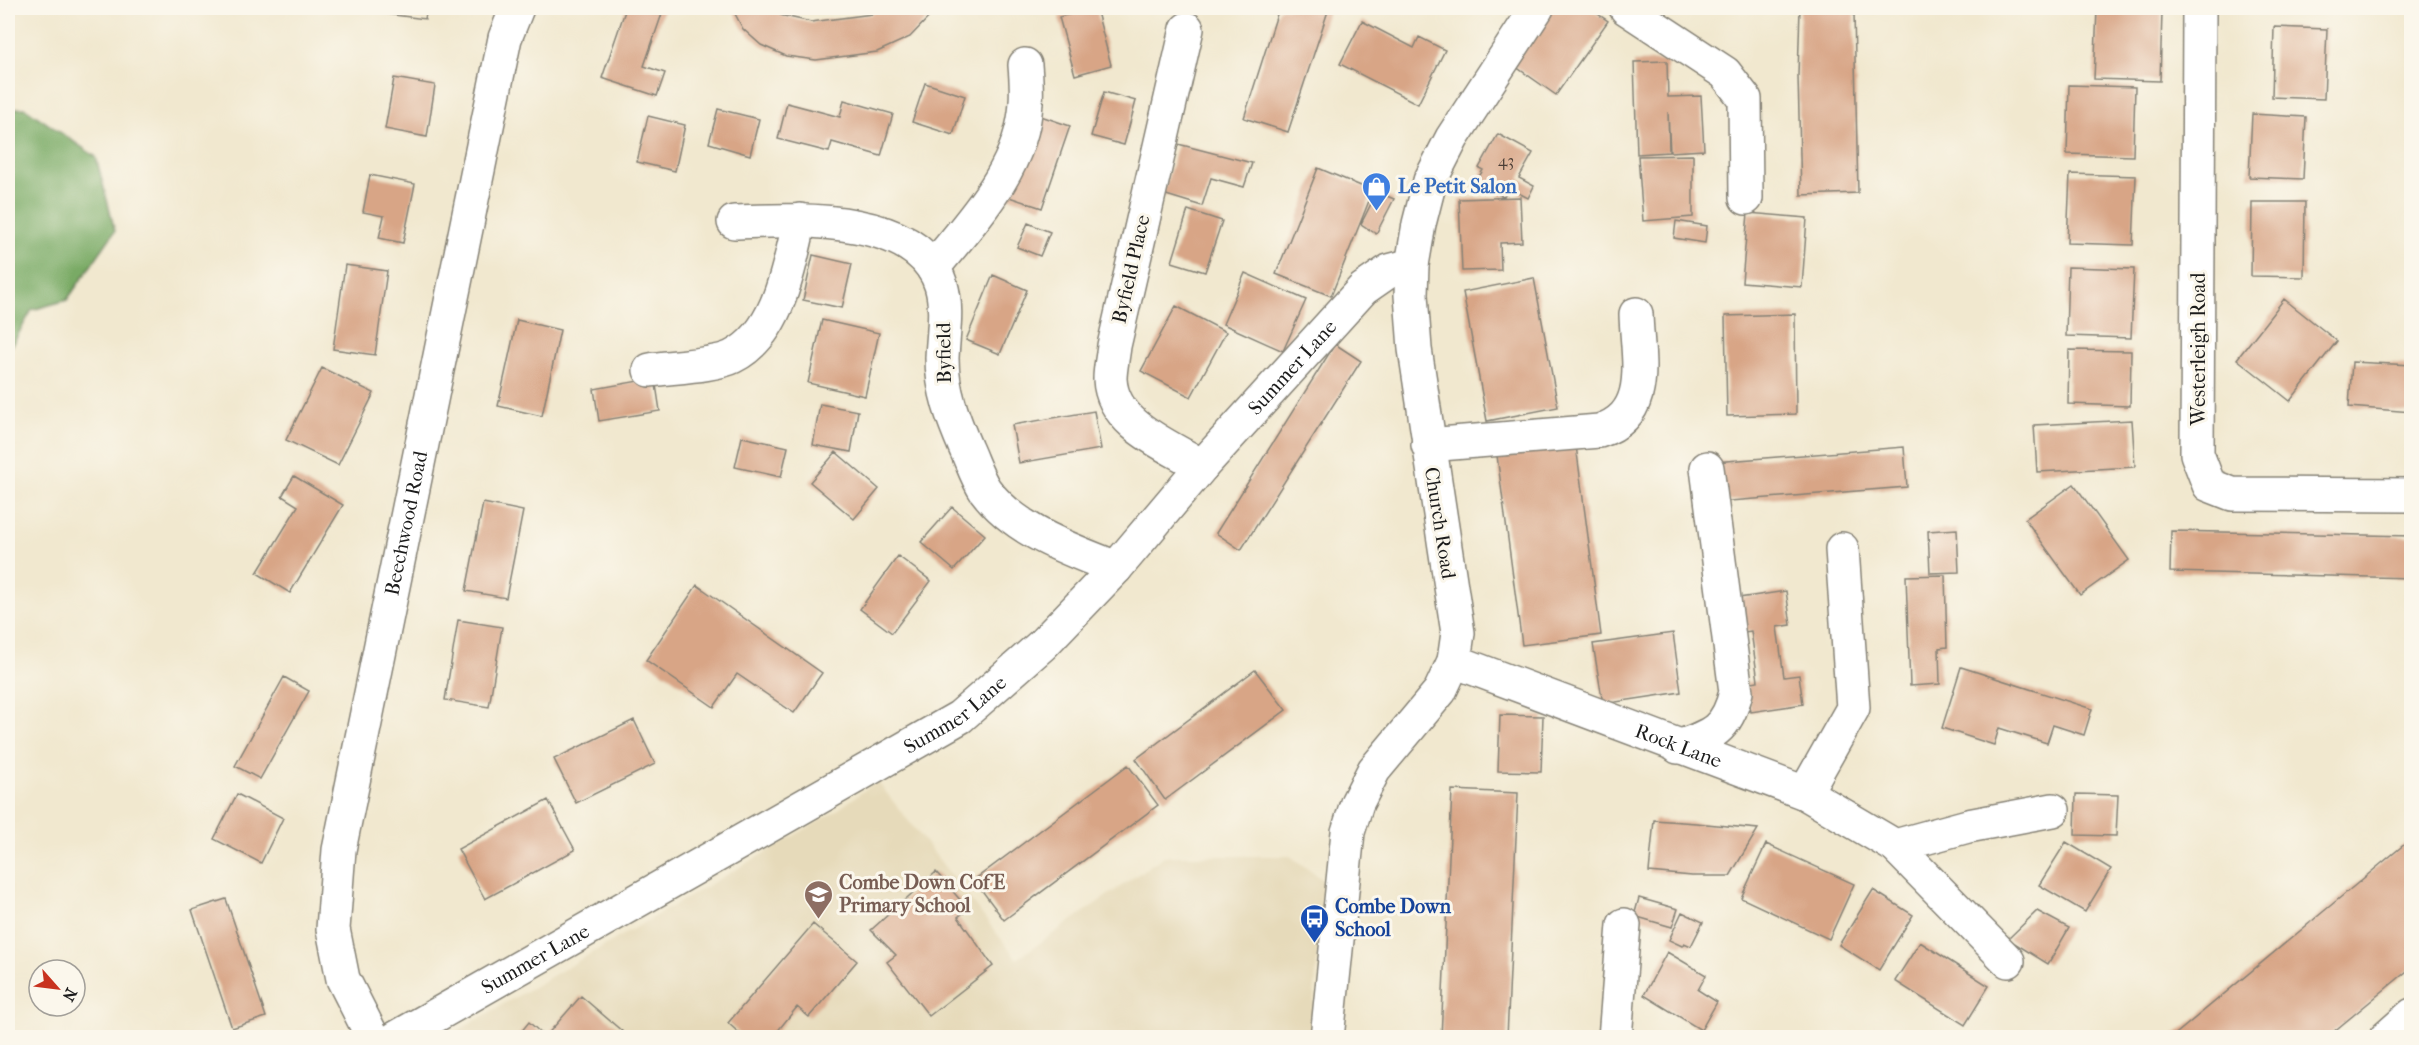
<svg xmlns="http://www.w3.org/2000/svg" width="2419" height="1045" font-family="'IM FELL French Canon',serif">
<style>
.built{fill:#e6daba}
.forest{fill:#79aa65;stroke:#4a6340;stroke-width:1.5}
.building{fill:#d8a586}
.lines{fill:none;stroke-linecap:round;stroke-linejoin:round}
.minor-casing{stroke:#868276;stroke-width:36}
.minor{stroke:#fff;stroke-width:33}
.labels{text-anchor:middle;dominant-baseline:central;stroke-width:6;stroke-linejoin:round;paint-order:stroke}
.number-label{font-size:16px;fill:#4b3e36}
.shop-label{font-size:20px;font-weight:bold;fill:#366cbe;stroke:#fbf7ec;text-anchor:start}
.street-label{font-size:20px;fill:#1c1c1c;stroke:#fbf7ec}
.education-label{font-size:20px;font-weight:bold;fill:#785e54;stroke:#fbf7ec;text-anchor:start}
.transit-label{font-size:20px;font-weight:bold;fill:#164399;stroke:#fbf7ec;text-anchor:start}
</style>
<rect width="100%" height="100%" fill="#fbf7ec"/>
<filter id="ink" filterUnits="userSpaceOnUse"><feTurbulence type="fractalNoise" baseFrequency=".0167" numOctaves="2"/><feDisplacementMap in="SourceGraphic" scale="12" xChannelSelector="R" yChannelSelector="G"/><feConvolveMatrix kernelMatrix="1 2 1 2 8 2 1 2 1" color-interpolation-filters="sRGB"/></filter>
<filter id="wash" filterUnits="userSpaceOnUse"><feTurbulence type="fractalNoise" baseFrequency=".008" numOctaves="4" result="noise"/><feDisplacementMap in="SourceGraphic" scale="24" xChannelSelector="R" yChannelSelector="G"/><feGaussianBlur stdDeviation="1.35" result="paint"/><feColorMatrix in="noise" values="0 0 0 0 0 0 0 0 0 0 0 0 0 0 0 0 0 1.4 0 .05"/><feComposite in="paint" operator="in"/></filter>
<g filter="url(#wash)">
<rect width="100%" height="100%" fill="#f1e8cf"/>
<path class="built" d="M877,781l140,178 147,-103h126l33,24 -12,157 -855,1 -4,-4 383,-222z"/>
<path class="forest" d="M25,108l71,49 19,74 -48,69 -35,10 -24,42v-243z"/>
<g id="blocks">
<path class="building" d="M388,8h39l-2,11 -38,-5z
M626,8h38l-20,58 21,7 -8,23 -55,-18z
M732,8h44l4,7 31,7 61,-8 5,-6h58l-5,8 -20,21 -33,15 -61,8 -30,-4 -25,-11 -18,-16z
M1096,8l15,57 -36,10 -16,-58z
M1279,8h50l-41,124 -44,-14z
M1548,8h41l19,13 -52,74 -47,-33z
M1800,8h76v5h-22l4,180 -57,2 -3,-119z
M2097,10l65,2 -2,69 -66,-2z
M1362,21l52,27 5,-11 26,13 -27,54 -78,-40z
M2274,27l53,2 -3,70 -52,-2z
M1667,61l1,36 33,-1 3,54 -34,2 -2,-40 1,40 -32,2 -3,-92z
M394,78l41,7 -8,52 -42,-8z
M925,83l40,13 -12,39 -41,-13z
M2069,85l66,2 -2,69 -66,-2z
M1104,92l32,9 -12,44 -33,-9z
M844,100l49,14 -12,42 -49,-14 -3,10 -51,-13 9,-36 53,14z
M718,109l41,10 -9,36 -41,-12z
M1035,114l35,12 -28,82 -36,-12z
M2252,114l54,3 -3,62 -54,-2z
M648,116l37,9 -10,46 -38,-9z
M1498,134l35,19 -14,25 15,8 -6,12 -17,-9 -8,8 -27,-15 7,-12 -4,-2z
M1178,144l74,19 -8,24 -33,-9 -9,28 -39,-12z
M1693,155v62l-50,4 -5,-65z
M1318,168l55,23 -42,105 -55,-22z
M2070,174l66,2 -3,69 -66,-2z
M370,175l45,9 -12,59 -24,-5 5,-22 -21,-4z
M1377,192l17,7 -18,35 -15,-10z
M1520,197l2,45 -22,1 1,27 -39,1 -3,-72z
M2252,202h53l-1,75 -53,-1z
M1188,210l34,11 -17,51 -33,-10z
M1748,213l59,5 -5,69 -60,-5z
M1676,221l31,5 -2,17 -31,-5z
M1028,223l22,9 -10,24 -23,-9z
M813,255l39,9 -10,44 -39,-8z
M345,265l42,6 -12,84 -42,-6z
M2068,267l66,2 -3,69 -65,-2z
M1245,273l61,27 -23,51 -60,-27z
M993,275l34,15 -27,64 -34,-14z
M1534,278l24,129 -71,14 -24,-129z
M2284,299l53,42 -47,60 -53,-42z
M1176,306l50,26 -35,65 -50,-26z
M1795,314l1,100 -69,2 -2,-100z
M517,320l43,10 -18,86 -44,-10z
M822,320l57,13 -14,63 -57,-13z
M1335,344l26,17 -120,189 -25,-17z
M2069,350l62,1 -1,55 -62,-2z
M2352,362l60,3v47l-63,-5z
M322,368l52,25 -36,72 -52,-25z
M655,378l5,33 -61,10 -5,-32z
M820,404l38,7 -7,41 -38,-7z
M1094,411l7,38 -82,14 -7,-38z
M2132,420l3,47 -98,5 -3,-47z
M742,437l46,10 -7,30 -46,-10z
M1575,438l26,197 -79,10 -26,-197z
M1904,447l3,40 -190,15 -3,-40z
M836,452l43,37 -25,30 -44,-37z
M294,476l49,29 -53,88 -33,-20 41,-67 -16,-10z
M2074,484l55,76 -49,35 -55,-76z
M483,503l40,8 -17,87 -40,-7z
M952,507l33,28 -31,35 -33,-28z
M1957,529l2,43 -29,1 -2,-42z
M2171,531l241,5v42l-242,-6z
M898,556l33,25 -39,52 -32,-24z
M1945,575l2,72 -8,1 1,36 -30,2 -4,-110z
M697,585l125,88 -28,40 -57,-39 -23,33 -68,-47z
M1786,591l5,34 -14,2 7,50 15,-2 4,29 -52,8 -5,-29 12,-2 -7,-50 -7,1 -5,-34z
M458,620l44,7 -13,80 -44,-7z
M1673,633l8,59 -78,12 -10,-60z
M1961,667l131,42 -8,26 -31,-10 -6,18 -48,-15 -5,17 -52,-17z
M1255,670l31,40 -121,90 -29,-41z
M284,677l25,14 -49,88 -25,-13z
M1500,715l43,1 -2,56 -43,-1z
M634,720l21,44 -79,39 -22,-44z
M1128,765l30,40 -154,115 -30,-40z
M1452,790l66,3 -11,245h-66z
M237,794l46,24 -22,45 -47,-24z
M2076,794l42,1 -2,41 -41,-1z
M548,800l27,50 -90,49 -27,-50z
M1654,820l42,3 62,6 -28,47h-38l-43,-4z
M2412,838v129l-68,56 -18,15h-155z
M2066,842l45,27 -26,43 -46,-27z
M1766,844l88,40 -25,55 -88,-41z
M936,872l32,37 -10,8 35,49 -64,50 -42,-54 9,-7 -25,-25z
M1873,890l40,25 -34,55 -40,-25z
M1639,898l39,11 -6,18 -38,-11z
M226,899l40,118 -34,11 -40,-118z
M2037,911l32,17 -21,36 -40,-25z
M1682,912l21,10 -12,24 -7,-3 -2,3 -13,-6z
M813,924l44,37 -48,56 -12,-10 -25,31h-27l-17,-15z
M1920,942l69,44 -24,39 -70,-44z
M1667,952l39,23 -8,15 19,12 -16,28 -57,-35z
M581,996l49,42h-114l13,-16 16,15z"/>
</g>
</g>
<g filter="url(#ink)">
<use href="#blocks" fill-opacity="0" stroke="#868276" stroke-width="1.5"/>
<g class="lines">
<defs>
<g id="minor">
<path d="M1626,8l99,65 20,26 1,99"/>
<path d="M2199,8l-2,446 12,31 23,9 180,1"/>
<path d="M1187,29l-73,317c-1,10 -4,22 -4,33 2,46 58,66 92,87"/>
<path d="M734,222c60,-2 184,-10 207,63 7,23 2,49 1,73 0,33 11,61 24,91 6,13 11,29 19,41 31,42 85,59 131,78"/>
<path d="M933,268c39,-48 90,-100 93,-166 1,-12 0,-25 -1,-37"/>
<path d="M650,370c20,-3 66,-5 82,-13 47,-23 57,-91 68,-137"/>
<path d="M1428,445l171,-14c54,-17 38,-73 37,-117"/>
<path id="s1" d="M1454,661l351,132 90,53 73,-20 85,-16"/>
<path d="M1678,747c34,-12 49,-17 58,-55l-29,-224"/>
<path d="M1805,793l48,-85 -11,-159"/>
<path d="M1895,846l113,115"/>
<path id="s2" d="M373,1038l-30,-59 -10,-50 6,-79 166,-812 12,-30"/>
<path id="s3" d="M396,1038l564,-321 82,-72 74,-77 86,-102 161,-177 26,-18 23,-6"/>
<path d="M1327,1038l21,-206 9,-29 17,-33 66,-79 14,-30 4,-28 -43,-284 -4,-54 1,-30 7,-41 11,-43 22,-43 85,-130"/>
<path d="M1615,1038l9,-113"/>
<path d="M2386,1038l26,-23"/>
</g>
</defs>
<use href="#minor" class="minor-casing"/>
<use href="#minor" class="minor"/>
</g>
</g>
<defs>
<symbol id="shop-pin" viewBox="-11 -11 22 30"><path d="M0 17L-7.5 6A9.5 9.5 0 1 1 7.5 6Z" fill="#3f7fe0" stroke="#fbf7ec"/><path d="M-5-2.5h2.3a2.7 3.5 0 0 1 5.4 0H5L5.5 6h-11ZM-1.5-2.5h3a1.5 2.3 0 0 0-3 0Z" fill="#fff"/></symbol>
<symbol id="school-pin" viewBox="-11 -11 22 30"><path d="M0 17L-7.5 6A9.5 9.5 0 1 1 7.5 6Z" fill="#8d6e63" stroke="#fbf7ec"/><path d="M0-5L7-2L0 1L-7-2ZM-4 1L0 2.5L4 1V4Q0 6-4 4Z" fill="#fff"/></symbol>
<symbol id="bus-pin" viewBox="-11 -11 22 30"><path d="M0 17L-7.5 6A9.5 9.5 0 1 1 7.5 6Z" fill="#1a4fb4" stroke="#fbf7ec"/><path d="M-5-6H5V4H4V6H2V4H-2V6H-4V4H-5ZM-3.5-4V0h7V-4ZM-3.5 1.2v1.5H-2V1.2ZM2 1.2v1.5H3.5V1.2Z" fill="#fff"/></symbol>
</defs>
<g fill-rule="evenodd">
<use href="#shop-pin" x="1360" y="170" width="33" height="45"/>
<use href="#school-pin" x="802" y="878" width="33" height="45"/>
<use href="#bus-pin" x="1298" y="902" width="33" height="45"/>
</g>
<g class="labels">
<g class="number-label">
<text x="1506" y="160">43</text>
</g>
<g class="shop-label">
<text x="1398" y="186">Le Petit Salon</text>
</g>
<g class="street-label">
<text transform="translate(1131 269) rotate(-77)">Byfield Place</text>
<text transform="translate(2198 349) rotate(-90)">Westerleigh Road</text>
<text transform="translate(944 353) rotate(-91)">Byfield</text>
<text stroke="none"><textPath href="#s3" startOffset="1132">Summer Lane</textPath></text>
<text transform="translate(1440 523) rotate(81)">Church Road</text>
<text stroke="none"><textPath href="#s2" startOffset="530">Beechwood Road</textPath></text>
<text stroke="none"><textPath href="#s3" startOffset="646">Summer Lane</textPath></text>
<text stroke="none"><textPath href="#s1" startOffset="240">Rock Lane</textPath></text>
<text stroke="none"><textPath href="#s3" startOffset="160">Summer Lane</textPath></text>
</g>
<g class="education-label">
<text x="839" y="882">Combe Down CofE<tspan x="839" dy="23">Primary School</tspan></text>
</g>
<g class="transit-label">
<text x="1335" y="906">Combe Down<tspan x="1335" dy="23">School</tspan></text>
</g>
</g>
<rect width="2419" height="1045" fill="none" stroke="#fbf7ec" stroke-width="30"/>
<g transform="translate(57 988) rotate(118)"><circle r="28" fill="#fbf7ec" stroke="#a29f99" stroke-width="1.5"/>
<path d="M0-4.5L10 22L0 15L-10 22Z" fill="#c8321e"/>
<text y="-9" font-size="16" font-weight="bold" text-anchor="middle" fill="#1c1c1c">N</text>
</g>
</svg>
